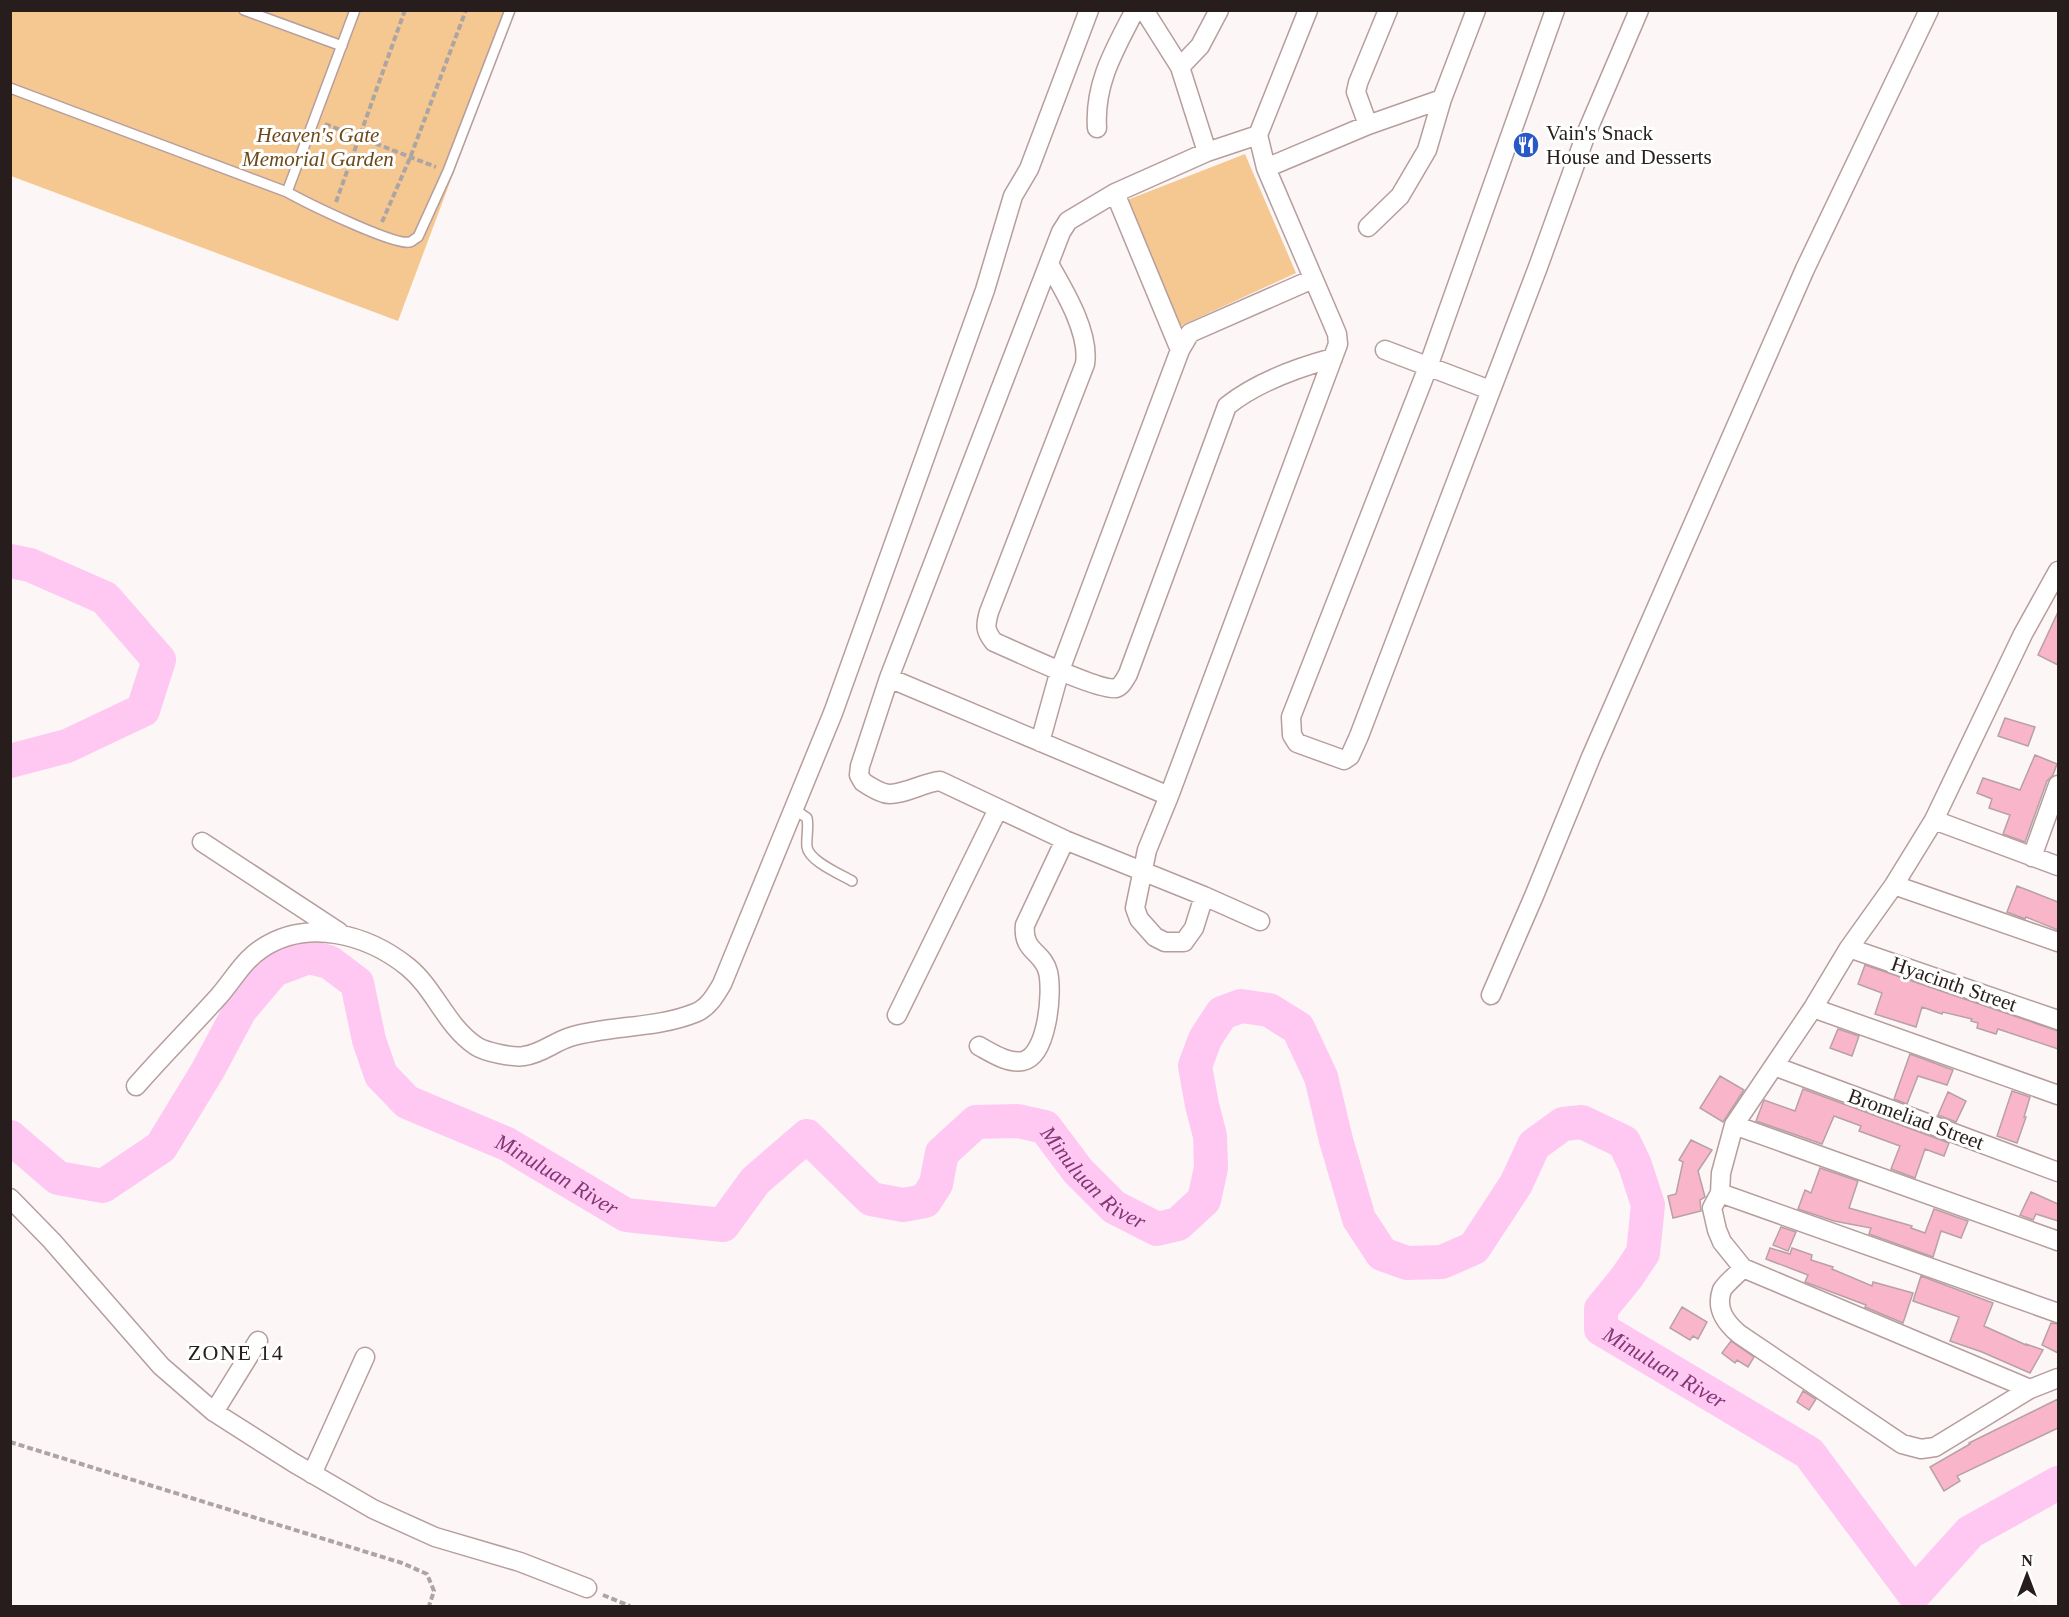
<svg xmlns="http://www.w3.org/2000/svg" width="2069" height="1617" font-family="'Times New Roman',serif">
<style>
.green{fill:#f5c791}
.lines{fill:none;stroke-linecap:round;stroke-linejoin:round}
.river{stroke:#ffc8f2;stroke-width:34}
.building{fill:#f9b6cb;stroke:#b8a0a6;stroke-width:1.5}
.lane-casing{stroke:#b69e9c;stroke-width:12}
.street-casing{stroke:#b69e9c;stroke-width:21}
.path{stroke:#aca5a4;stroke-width:4;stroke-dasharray:6 3;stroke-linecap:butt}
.lane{stroke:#fff;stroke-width:9}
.street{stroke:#fff;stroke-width:18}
.labels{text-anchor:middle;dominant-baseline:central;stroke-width:6;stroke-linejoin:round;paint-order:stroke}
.poi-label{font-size:21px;fill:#261d1c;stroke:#fff;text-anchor:start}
.park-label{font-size:21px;font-style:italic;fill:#6d4919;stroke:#fff}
.street-label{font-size:21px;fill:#261d1c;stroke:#fff}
.water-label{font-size:22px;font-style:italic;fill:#823675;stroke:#fff}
.neighbourhood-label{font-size:22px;letter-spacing:1.5px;fill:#261d1c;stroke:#fff}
</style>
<rect width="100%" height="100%" fill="#fcf6f6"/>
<path class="green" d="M10,11h504l-116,310 -387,-145z
M1245,154l51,119 -122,56 -52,-127z"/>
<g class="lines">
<g class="river">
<path d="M10,561l20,4 75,33 54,62 -16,50 -76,36 -57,15"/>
<path id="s1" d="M10,1137l48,41 45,8 58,-39 47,-77 32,-60 34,-40 34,-13 21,5 28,21 12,57 12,35 26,27 100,42 119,71 97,10 32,-44 52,-45 64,63 32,6 22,-4 11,-17 6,-31 34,-31 42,-1 27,6 33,44 36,36 43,22 21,-5 26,-24 7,-32 -1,-32 -8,-31 -7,-39 10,-27 17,-26 19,-7 28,4 29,18 23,49 15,63 23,79 23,35 25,9 35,-1 32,-14 42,-64 18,-39 29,-21 19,-2 42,20 11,23 13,40 -5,48 -16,24 -26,32v20l208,124 105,141 56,-62 88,-49"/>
</g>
</g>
<path class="building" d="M2058,612v53l-20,-10z
M2005,718l30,9 -7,19 -30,-10z
M2035,755l22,9 -4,11 -6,6 -22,61 -22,-8 7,-19 -21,-7 3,-9 -15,-6 6,-15 37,12z
M2017,886l41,16v28l-32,-13 -1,2 -18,-7z
M1865,965l193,66v18l-60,-20 -2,5 -19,-6 1,-5 -7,-2 1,-2 -29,-7 -1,2 -20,-7 -6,20 -41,-13 7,-21 -24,-9z
M1838,1029l21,7 -7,20 -22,-8z
M1910,1054l43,16 -6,15 -29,-9 -11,28 -13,-5z
M1720,1076l24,14 -21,32 -23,-14z
M1803,1089l146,54 -5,13 -19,-7 -10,29 -24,-9 9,-23 -41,-15 2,-5 -27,-10 -12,28 -66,-23 8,-21 31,11z
M2012,1091l18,6 -6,20h2l-9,26 -20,-7z
M1948,1092l18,9 -10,21 -18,-7z
M1691,1140l21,10 -14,21 7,26 -5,3 1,11 -28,7 -5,-22 8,-2 7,-32 -4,-2z
M1820,1168l38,13 -9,27 63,18 -1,2 14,5 9,-24 34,12 -7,17 -20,-7 -8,26 -64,-23 2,-6 -37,-7 -36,-12 7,-19 6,3z
M2031,1192l27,12v17l-22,-7 -3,6 -13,-5z
M1781,1227l15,5 -8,19 -15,-6z
M1770,1248l20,6 2,-6 20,7 -1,5 22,7 -1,2 40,17 1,-4 40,11 -10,30 -38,-16 1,-2 -61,-23 3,-7 -42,-16z
M1921,1276l72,27 -9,23 42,19v-1l17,6 -13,23 -48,-21 -32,-11 9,-24 -46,-16z
M1682,1307l25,15 -9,17 -5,-3 -3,4 -20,-12z
M2051,1323l7,1v29l-16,-8z
M1731,1341l23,16 -6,10 -11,-7 -2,3 -13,-10z
M1803,1391l13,8 -7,11 -12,-8z
M2058,1399v29l-101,48 3,5 -16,10 -14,-24 40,-23 -1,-1z"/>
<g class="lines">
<defs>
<path id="lane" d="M244,10l98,36
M10,88l277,104c18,10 107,54 123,50 3,-1 5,-4 8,-5l30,-66 62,-161
M287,192l68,-182
M794,809l13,9c2,10 -1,19 0,29 2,14 33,27 45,34"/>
<path id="street" d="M1144,10l36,57 27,85
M1555,10l-127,357 -137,350 1,18 5,8 47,17 6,-4 9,-20 179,-469 48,-133 53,-124
M1180,67l20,-21 19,-36
M1368,125l-12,-33 2,-9 30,-73
M1097,128c-3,-45 18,-79 38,-118
M1258,135l-51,17 -92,41 -47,28 -7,11 -172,446 -29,88 -1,9 4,7c6,4 14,9 21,11 14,5 40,-11 56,-12l125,59 139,56 56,25
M1266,168l102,-43 74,-26
M1115,193l65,157
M1368,227l32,-31 27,-46 15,-51 34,-89
M1049,264c15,26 41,69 36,100l-96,248c-4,14 -4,19 5,30 19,8 107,50 122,46 6,-2 9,-9 12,-14l99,-268c30,-24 69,-38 106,-48
M1385,350l105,40
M2058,571l-35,63 -89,186 -40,65 -45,63 -36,60 -79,117 -13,48 -1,20 -8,15 5,22 5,12 21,26c-6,7 -17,15 -21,22 -7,19 4,33 17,44l163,110 19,5 14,-2 95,-58 28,-11
M889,678l280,118
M1040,742l20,-72 120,-320 10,-17 123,-54
M1934,820l124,46
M202,842l137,90
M2032,857l26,-72
M1894,885l164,57
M1204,896l-10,32 -10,14h-19l-10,-5 -16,-18 -4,-11 12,-58 22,-54 169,-452 -1,-10 -5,-12 -66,-154 -8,-33 50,-125
M1849,948l209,72
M1491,995l43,-99 57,-139 214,-488 124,-259
M1813,1008l245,87
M897,1015l101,-206
M979,1046c13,7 29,18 44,15 24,-5 30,-68 25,-89 -5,-21 -26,-20 -23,-47l40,-85
M1774,1066l284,106
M136,1086c27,-31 56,-60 83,-90 14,-16 24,-35 42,-47 46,-31 106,-15 147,18 27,22 38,59 68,79 9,6 38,12 48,10 17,-2 30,-14 46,-19 40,-12 85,-8 125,-24 13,-5 20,-17 27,-29l111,-271 152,-423 28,-94 16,-27 60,-159
M1734,1125l324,116
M1720,1193l338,120
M10,1198l42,43 109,125 53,46 80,51 79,46 62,28 85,25 67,26
M1743,1268l287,121
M214,1412l44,-71
M312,1474l53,-117"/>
</defs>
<use href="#lane" class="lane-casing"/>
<use href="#street" class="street-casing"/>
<path class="path" d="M325,124l111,43
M336,202l69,-192
M382,222l28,-64 56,-148
M10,1442l392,121 25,11 7,17 -5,15
M603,1595l27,11"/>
<use href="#lane" class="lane"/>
<use href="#street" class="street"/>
</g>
<defs>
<symbol id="restaurant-disc" viewBox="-11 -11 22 22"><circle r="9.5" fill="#2859c7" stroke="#fff"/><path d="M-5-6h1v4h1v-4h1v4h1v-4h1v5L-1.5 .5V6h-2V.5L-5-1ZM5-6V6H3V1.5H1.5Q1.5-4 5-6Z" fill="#fff"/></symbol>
</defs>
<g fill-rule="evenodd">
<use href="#restaurant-disc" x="1511" y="130" width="30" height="30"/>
</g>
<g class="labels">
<g class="poi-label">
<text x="1546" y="133">Vain's Snack<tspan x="1546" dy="24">House and Desserts</tspan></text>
</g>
<g class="park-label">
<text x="318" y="135">Heaven's Gate<tspan x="318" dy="24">Memorial Garden</tspan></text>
</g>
<g class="street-label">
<text transform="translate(1954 984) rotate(19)">Hyacinth Street</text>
<text transform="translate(1916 1119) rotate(20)">Bromeliad Street</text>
</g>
<g class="water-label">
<text stroke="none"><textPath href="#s1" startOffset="782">Minuluan River</textPath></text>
<text stroke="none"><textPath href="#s1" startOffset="1466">Minuluan River</textPath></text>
<text stroke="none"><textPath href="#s1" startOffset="2726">Minuluan River</textPath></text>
</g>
<g class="neighbourhood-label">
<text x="236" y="1352">ZONE 14</text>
</g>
</g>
<rect width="2069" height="1617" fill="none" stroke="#261d1c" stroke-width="24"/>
<g transform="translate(2027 1575)" stroke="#ffffff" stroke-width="4.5" paint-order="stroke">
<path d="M0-4.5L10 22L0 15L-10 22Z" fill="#261d1c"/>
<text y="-9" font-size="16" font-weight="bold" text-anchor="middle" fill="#261d1c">N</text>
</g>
</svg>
